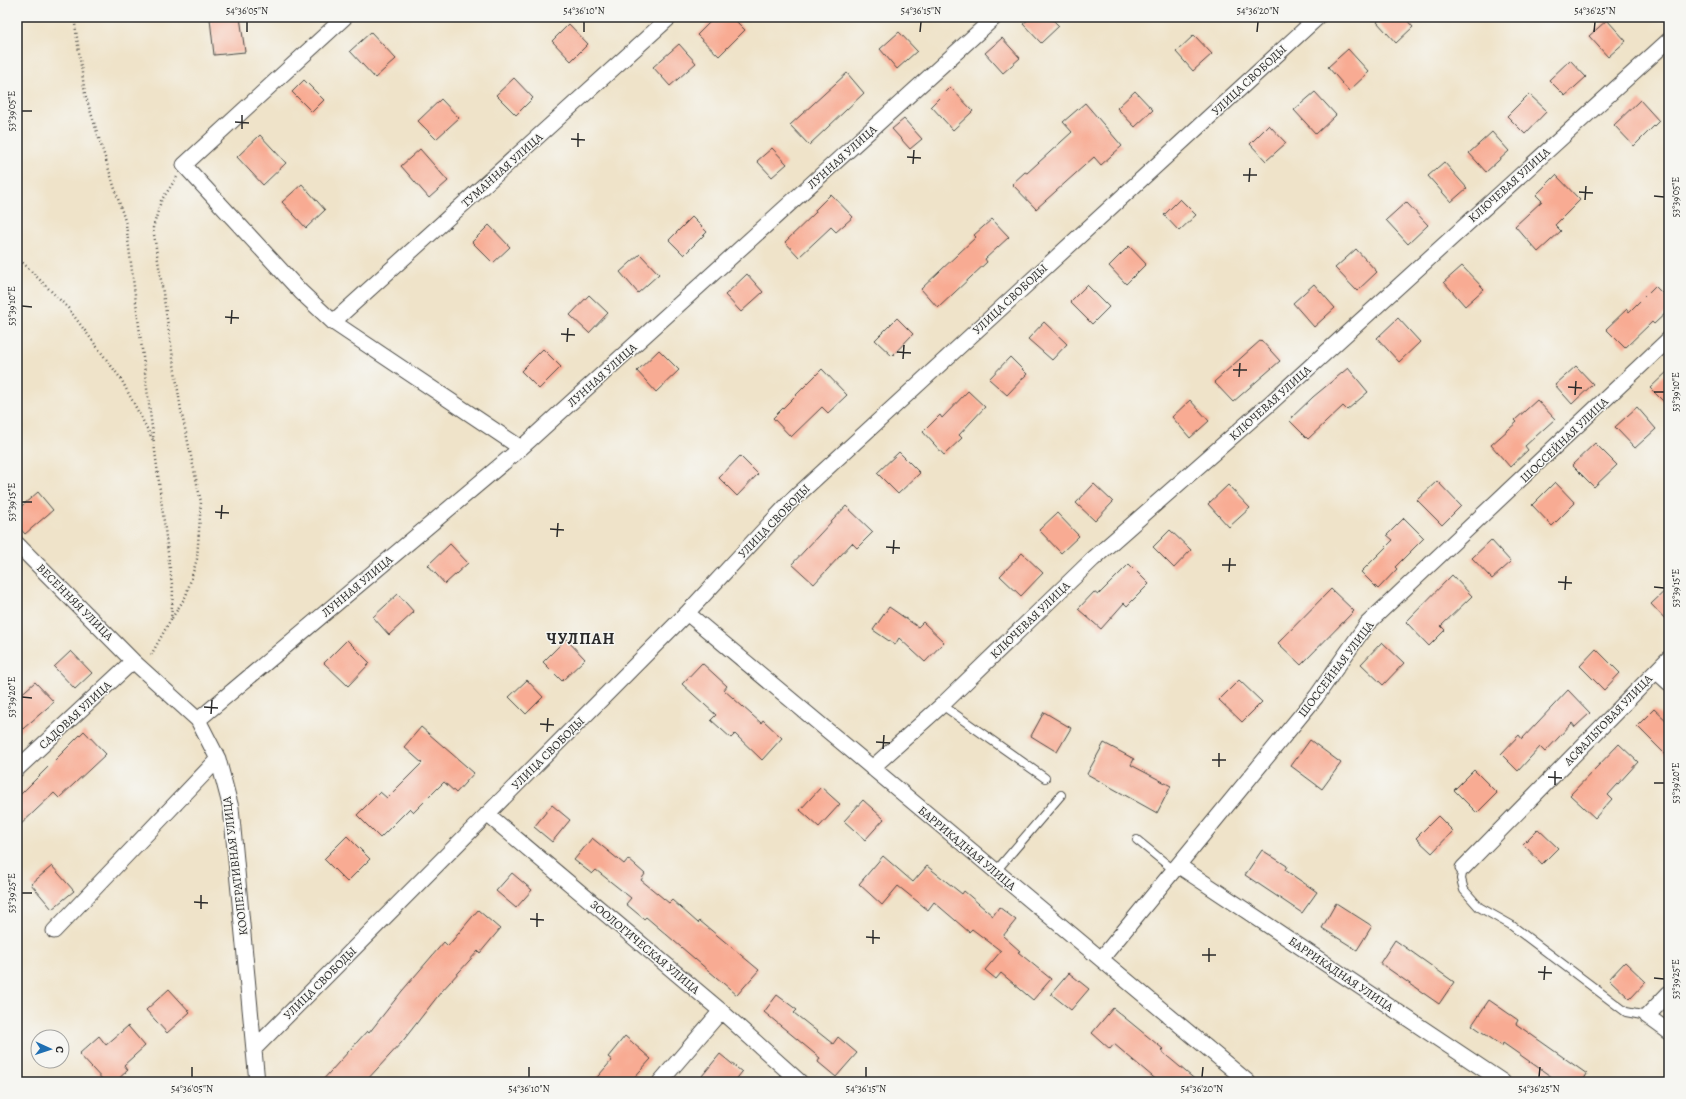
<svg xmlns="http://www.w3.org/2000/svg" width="1686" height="1099" font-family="Alegreya,serif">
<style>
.building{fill:#f8ab93}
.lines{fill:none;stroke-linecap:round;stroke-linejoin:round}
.service-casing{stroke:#484743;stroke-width:10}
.minor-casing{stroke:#484743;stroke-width:17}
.path{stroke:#484743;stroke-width:2.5;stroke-dasharray:1 3;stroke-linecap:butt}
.service{stroke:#fff;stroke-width:8}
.minor{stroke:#fff;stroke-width:15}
.ticks{fill:none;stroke:#2b2b2b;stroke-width:1.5}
.labels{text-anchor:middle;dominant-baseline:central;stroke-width:3;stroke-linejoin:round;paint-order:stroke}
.street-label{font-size:12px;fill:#2b2b2b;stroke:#f6f6f2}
.district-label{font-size:16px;font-weight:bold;letter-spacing:1px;fill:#2b2b2b;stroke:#f6f6f2}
.neatline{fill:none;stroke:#2b2b2b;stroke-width:1.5}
.ticks-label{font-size:10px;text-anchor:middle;fill:#2b2b2b}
</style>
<rect width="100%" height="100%" fill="#f6f6f2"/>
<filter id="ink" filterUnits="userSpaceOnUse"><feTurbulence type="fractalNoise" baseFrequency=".025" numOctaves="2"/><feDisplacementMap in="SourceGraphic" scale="8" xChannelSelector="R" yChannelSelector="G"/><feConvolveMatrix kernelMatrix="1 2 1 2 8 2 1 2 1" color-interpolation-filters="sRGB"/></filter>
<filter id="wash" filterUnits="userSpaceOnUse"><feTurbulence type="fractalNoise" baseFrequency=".012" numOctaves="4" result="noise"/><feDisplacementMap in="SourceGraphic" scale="16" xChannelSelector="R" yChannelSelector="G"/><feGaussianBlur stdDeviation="0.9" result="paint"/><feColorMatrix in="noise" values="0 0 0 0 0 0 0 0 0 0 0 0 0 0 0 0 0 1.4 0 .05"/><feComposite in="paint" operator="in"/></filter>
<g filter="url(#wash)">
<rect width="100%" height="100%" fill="#efe3c9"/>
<g id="blocks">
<path class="building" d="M226,17h14l5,35 -31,3 -4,-36z
M715,17h17l13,13 -26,26 -22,-21z
M1031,17h19l9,9 -18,17 -18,-19z
M1382,17h22l9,10 -17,16 -19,-21z
M1607,20l19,21 -18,16 -19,-21z
M569,24l19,20 -17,17 -19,-20z
M371,32l25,27 -21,19 -25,-27z
M899,32l18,19 -20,18 -17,-20z
M1194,35l18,19 -19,17 -17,-19z
M1002,38l18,20 -17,15 -18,-20z
M679,44l17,19 -26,23 -17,-19z
M1348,49l21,23 -20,19 -21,-24z
M1570,60l16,17 -21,19 -16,-16z
M847,73l17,20 -55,52 -19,-20z
M514,78l19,20 -17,17 -20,-20z
M304,80l20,20 -12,12 -20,-20z
M950,87l23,24 -20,19 -22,-24z
M1135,91l18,19 -18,17 -18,-19z
M1315,92l21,23 -20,19 -22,-24z
M1529,94l18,17 -22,23 -18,-18z
M441,99l18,19 -23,21 -18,-18z
M1640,100l19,21 -25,25 -20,-21z
M1085,103l37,43 -21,19 -7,-8 -58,52 -24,-25 13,-12 2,1 45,-41 -9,-10z
M904,119l18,20 -12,10 -18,-20z
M1269,125l17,18 -20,18 -16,-17z
M1492,132l17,19 -23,21 -17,-19z
M260,135l26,28 -23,22 -26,-28z
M772,148l15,16 -15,13 -15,-16z
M420,149l28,32 -19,17 -28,-32z
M1444,162l23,26 -16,14 -23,-26z
M1556,175l24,25 -25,25 6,6 -23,21 -23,-26 27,-25 -6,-6z
M302,184l23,26 -19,18 -24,-26z
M831,194l22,23 -17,15 -5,-5 -32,30 -14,-15 31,-30 -1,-2z
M1180,199l16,16 -17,16 -15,-16z
M1406,202l22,23 -20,19 -22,-24z
M692,217l15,15 -23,23 -15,-15z
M992,219l17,18 -24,22 2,3 -49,46 -17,-19 55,-52 -2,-2z
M489,225l21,22 -17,16 -21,-21z
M1129,246l17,18 -20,20 -17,-18z
M1356,249l21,23 -20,19 -22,-23z
M640,254l19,20 -21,19 -18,-21z
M1462,266l22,23 -19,17 -21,-24z
M747,274l16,18 -22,20 -16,-17z
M1314,284l21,24 -21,19 -21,-24z
M1087,285l22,22 -17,17 -22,-22z
M1655,286l14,14v10l-15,14 -2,-2 -27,26 -19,-19 21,-20 2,3z
M589,295l19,18 -19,20 -19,-18z
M897,318l16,16 -21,22 -17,-16z
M1398,318l22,24 -21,20 -22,-24z
M1044,322l23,22 -15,16 -24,-21z
M1261,340l19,21 -47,41 -19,-20z
M543,349l18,18 -22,22 -18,-18z
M659,350l20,20 -23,22 -19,-21z
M1010,357l17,17 -20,21 -18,-16z
M1576,366l17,18 -21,20 -17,-19z
M1348,368l20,24 -21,18 -4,-4 -35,33 -19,-19 24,-23z
M822,369l25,26 -19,18 -6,-6 -31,30 -18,-19z
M1669,370v37l-19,-19z
M968,391l17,16 -26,28 3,3 -18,17 -21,-23 17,-17 2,3z
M1190,400l19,21 -19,17 -18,-21z
M1537,400l18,19 -30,27 3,4 -18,17 -19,-22 26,-23 -2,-2z
M1637,407l19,22 -21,19 -20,-21z
M1595,443l22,22 -23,22 -22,-22z
M899,452l21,21 -22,21 -21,-21z
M740,456l18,18 -21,22 -18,-18z
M1437,481l24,25 -19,19 -25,-25z
M1555,482l20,21 -23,23 -20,-21z
M1094,484l19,18 -18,19 -19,-18z
M1228,485l22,23 -21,19 -21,-23z
M38,492l15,18 -28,24 -8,-9v-15z
M846,506l27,26 -16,16 -5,-5 -38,41 -22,-20z
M1057,513l22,23 -18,17 -22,-23z
M1404,518l20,20 -29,29 2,2 -19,20 -17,-17 32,-32 -6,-5z
M1170,530l21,20 -17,18 -21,-21z
M1491,540l20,22 -19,17 -20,-21z
M450,544l18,19 -23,21 -17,-19z
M1022,553l21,20 -22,23 -21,-20z
M1129,564l20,20 -22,22 -3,-3 -23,26 -23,-20 16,-17 4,3z
M1452,575l20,21 -31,30 4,4 -16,16 -23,-24z
M1669,587v36l-18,-19z
M1331,589l23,22 -53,54 -23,-22z
M398,594l16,18 -25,23 -16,-18z
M889,607l29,20 5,-5 21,20 -19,20 -26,-24 -4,7 -22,-15z
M566,639l19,20 -23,22 -19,-19z
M347,640l23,23 -22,23 -24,-23z
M1382,642l22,21 -21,22 -22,-21z
M1596,649l24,24 -16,17 -24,-24z
M71,651l21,22 -17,16 -21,-22z
M702,663l25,23 -3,4 37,33 2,-3 19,18 -20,22 -27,-26 -4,4 -20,-18 5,-5 -34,-31z
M527,680l16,17 -17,17 -17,-17z
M1239,680l23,22 -20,20 -23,-22z
M35,682l19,20 -37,32v-36z
M1568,690l22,23 -15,14 -3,-4 -27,29 -5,-5 -22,24 -17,-17 18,-19 3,4z
M1654,709l15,14v35l-32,-32z
M1044,712l27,16 -14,24 -26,-16z
M421,727l53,46 -18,20 -12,-11 -30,30 -4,-4 -30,30 -23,-23 23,-23 7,6 35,-35 -18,-16z
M84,731l22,23 -47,44 -5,-5 -37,35v-30z
M1310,740l31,23 -19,26 -31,-23z
M1104,743l30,16 -3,6 40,21 -14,27 -70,-39z
M1619,744l19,18 -30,33 4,4 -17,19 -25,-23z
M1474,770l23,23 -20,20 -23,-23z
M821,787l19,17 -21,23 -19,-17z
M863,800l21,19 -19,21 -21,-19z
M552,805l18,15 -18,22 -18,-15z
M1438,816l15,15 -21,22 -16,-15z
M1538,829l20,19 -16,16 -19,-20z
M347,836l23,23 -23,23 -23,-23z
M592,838l32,26 4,-5 17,15 -4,6 28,23 3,-3 26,23 2,-2 59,49 -22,25 -91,-78 -2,2 -18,-15 5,-6 -35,-28 -4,4 -18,-14z
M1262,850l25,16 -2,4 32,22 -15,21 -57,-38z
M883,856l30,26 14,-16 35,28 2,-3 29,25 6,-9 17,13 -13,16 17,15 -2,1 33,27 -18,21 -32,-27 -5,6 -11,-9 16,-19 -29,-22 -3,3 -35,-30 -6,8 -30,-24 -16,19 -23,-21z
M52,866l22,25 -22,18 -21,-25z
M512,873l20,17 -16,18 -20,-17z
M1336,903l36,23 -15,24 -35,-22z
M478,910l22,19 -20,24 -2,-2 -37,41 -39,50 -37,40h-44l46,-51 2,2 33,-42 42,-49 4,4z
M1395,940l59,42 -15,22 -59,-41z
M1625,962l21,20 -16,17 -21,-20z
M1069,973l20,16 -18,21 -20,-16z
M169,989l21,23 -23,21 -21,-23z
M777,995l20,15 -3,3 39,31 5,-7 19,16 -21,24 -18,-15 2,-4 -56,-46z
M1489,1000l29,20 -2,4 71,50 -5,8h-23l-56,-39 -1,3 -30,-21z
M1113,1008l50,41 -2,2 37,31h-39l-45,-38 -4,5 -18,-16z
M128,1026l17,20 -21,19 4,5 -13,12h-10l-26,-28 20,-18 7,9z
M625,1036l26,23 -21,23h-37l19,-22 -4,-3z
M720,1054l22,18 -8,10h-24l-8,-6z"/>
</g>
</g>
<g filter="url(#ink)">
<use href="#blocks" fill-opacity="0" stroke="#484743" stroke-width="1"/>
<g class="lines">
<defs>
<path id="service" d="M942,705l103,73
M1137,840l38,31
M1463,868l-2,11 3,11 15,17 32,18 115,87 21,4
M996,871l65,-76"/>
<path id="minor" d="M345,17l-161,148 117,127 32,30 188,126
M333,322l337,-305
M17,544l116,117 65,59 20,39 13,49 26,274
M687,613l561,469
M1656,671l13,12
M198,720l323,-272 474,-431
M872,768l70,-63 151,-146 174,-153 402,-366
M17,769l116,-108
M487,814l234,197 79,71
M1179,866l324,216
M1463,868l206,-210
M54,931l164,-172
M1101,959l215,-262 51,-73 302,-285
M1669,993l-22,23 22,16
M254,1049l433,-436 103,-111 528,-485
M660,1082l61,-71"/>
</defs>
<use href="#service" class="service-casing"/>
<use href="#minor" class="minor-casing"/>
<path class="path" d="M74,17l11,77 41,130 47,368 -2,27 -21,38
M17,257l51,51 53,71 32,61
M172,618l14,-22 11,-37 4,-57 -20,-92 -28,-182 8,-27 16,-24"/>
<use href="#service" class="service"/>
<use href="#minor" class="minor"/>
</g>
</g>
<path class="ticks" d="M247,32v-10M584,32v-10M920,32l1,-10M1257,32l1,-10M1594,32l1,-10M22,111h10M235,122l14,1M242,129v-14M571,139l14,1M578,147v-14M907,157l14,1M913,164l1,-14M1243,175h14M1249,182l1,-14M1579,192l14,1M1654,196l10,1M1585,200l1,-14M22,306l10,1M225,317l14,1M231,324l1,-14M561,334l14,1M567,342l1,-14M897,352l14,1M903,359l1,-14M1233,370h14M1239,377l1,-14M1568,387l14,1M1654,392h10M1575,395l1,-14M22,502h10M215,512l14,1M221,519l1,-14M550,529l14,1M557,537l1,-14M886,547l14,1M893,554l1,-14M1222,565h14M1229,572l1,-14M1558,582l14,1M1654,587l10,1M1565,590l1,-14M22,697l10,1M204,707l14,1M211,714l1,-14M540,724l14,1M547,732l1,-14M876,742l14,1M883,749l1,-14M1212,760h14M1219,767v-14M1548,777l14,1M1654,783h10M1555,785v-14M22,893h10M194,902l14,1M201,909v-14M530,919l14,1M537,927v-14M866,937l14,1M873,944v-14M1202,955h14M1209,962v-14M1538,972l14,1M1654,978l10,1M1544,980l1,-14M192,1077v-10M529,1077v-10M866,1077v-10M1202,1077l1,-10M1539,1077l1,-10"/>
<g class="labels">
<g class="street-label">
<text transform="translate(1249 80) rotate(-43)">УЛИЦА СВОБОДЫ</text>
<text transform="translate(842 157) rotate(-42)">ЛУННАЯ УЛИЦА</text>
<text transform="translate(502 170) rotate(-42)">ТУМАННАЯ УЛИЦА</text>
<text transform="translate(1509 185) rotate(-42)">КЛЮЧЕВАЯ УЛИЦА</text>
<text transform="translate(1010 299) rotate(-43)">УЛИЦА СВОБОДЫ</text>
<text transform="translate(602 375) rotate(-42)">ЛУННАЯ УЛИЦА</text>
<text transform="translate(1270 403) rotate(-42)">КЛЮЧЕВАЯ УЛИЦА</text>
<text transform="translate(1564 440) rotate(-44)">ШОССЕЙНАЯ УЛИЦА</text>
<text transform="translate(774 521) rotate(-46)">УЛИЦА СВОБОДЫ</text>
<text transform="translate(357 586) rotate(-40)">ЛУННАЯ УЛИЦА</text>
<text transform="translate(75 602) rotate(45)">ВЕСЕННЯЯ УЛИЦА</text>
<text transform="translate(1030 620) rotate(-44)">КЛЮЧЕВАЯ УЛИЦА</text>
<text transform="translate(1336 669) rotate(-53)">ШОССЕЙНАЯ УЛИЦА</text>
<text transform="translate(75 715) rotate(-43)">САДОВАЯ УЛИЦА</text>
<text transform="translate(1608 720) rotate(-46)">АСФАЛЬТОВАЯ УЛИЦА</text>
<text transform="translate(548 753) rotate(-45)">УЛИЦА СВОБОДЫ</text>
<text transform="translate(967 848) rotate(40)">БАРРИКАДНАЯ УЛИЦА</text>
<text transform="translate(235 866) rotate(-97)">КООПЕРАТИВНАЯ УЛИЦА</text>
<text transform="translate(645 947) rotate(40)">ЗООЛОГИЧЕСКАЯ УЛИЦА</text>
<text transform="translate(1341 974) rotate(34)">БАРРИКАДНАЯ УЛИЦА</text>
<text transform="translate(320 983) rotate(-45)">УЛИЦА СВОБОДЫ</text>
</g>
<g class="district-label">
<text x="581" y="639">ЧУЛПАН</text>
</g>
</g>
<rect width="1686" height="1099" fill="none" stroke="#f6f6f2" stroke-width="44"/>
<g transform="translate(50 1049) rotate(93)"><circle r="19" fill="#f6f6f2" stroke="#a5a5a2"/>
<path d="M0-3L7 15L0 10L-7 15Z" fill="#1f6fb2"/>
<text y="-6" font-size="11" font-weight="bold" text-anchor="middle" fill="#2b2b2b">С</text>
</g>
<rect x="22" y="22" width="1642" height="1055" class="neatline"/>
<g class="ticks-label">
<text x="247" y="14">54°36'05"N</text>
<text x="584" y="14">54°36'10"N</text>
<text x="921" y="14">54°36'15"N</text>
<text x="1258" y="14">54°36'20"N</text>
<text x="1595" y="14">54°36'25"N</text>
<text transform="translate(11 111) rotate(-90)" y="4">53°39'05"E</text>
<text transform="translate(1675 197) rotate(-90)" y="4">53°39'05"E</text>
<text transform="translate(11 306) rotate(-90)" y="4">53°39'10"E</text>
<text transform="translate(1675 392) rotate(-90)" y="4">53°39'10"E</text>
<text transform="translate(11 502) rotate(-90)" y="4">53°39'15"E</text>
<text transform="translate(1675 588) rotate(-90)" y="4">53°39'15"E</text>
<text transform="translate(11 697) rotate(-90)" y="4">53°39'20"E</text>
<text transform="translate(1675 783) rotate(-90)" y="4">53°39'20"E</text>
<text transform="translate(11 893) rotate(-90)" y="4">53°39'25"E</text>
<text transform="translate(1675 979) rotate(-90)" y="4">53°39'25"E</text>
<text x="192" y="1092">54°36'05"N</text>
<text x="529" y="1092">54°36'10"N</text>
<text x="866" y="1092">54°36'15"N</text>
<text x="1202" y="1092">54°36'20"N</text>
<text x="1539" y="1092">54°36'25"N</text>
</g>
</svg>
